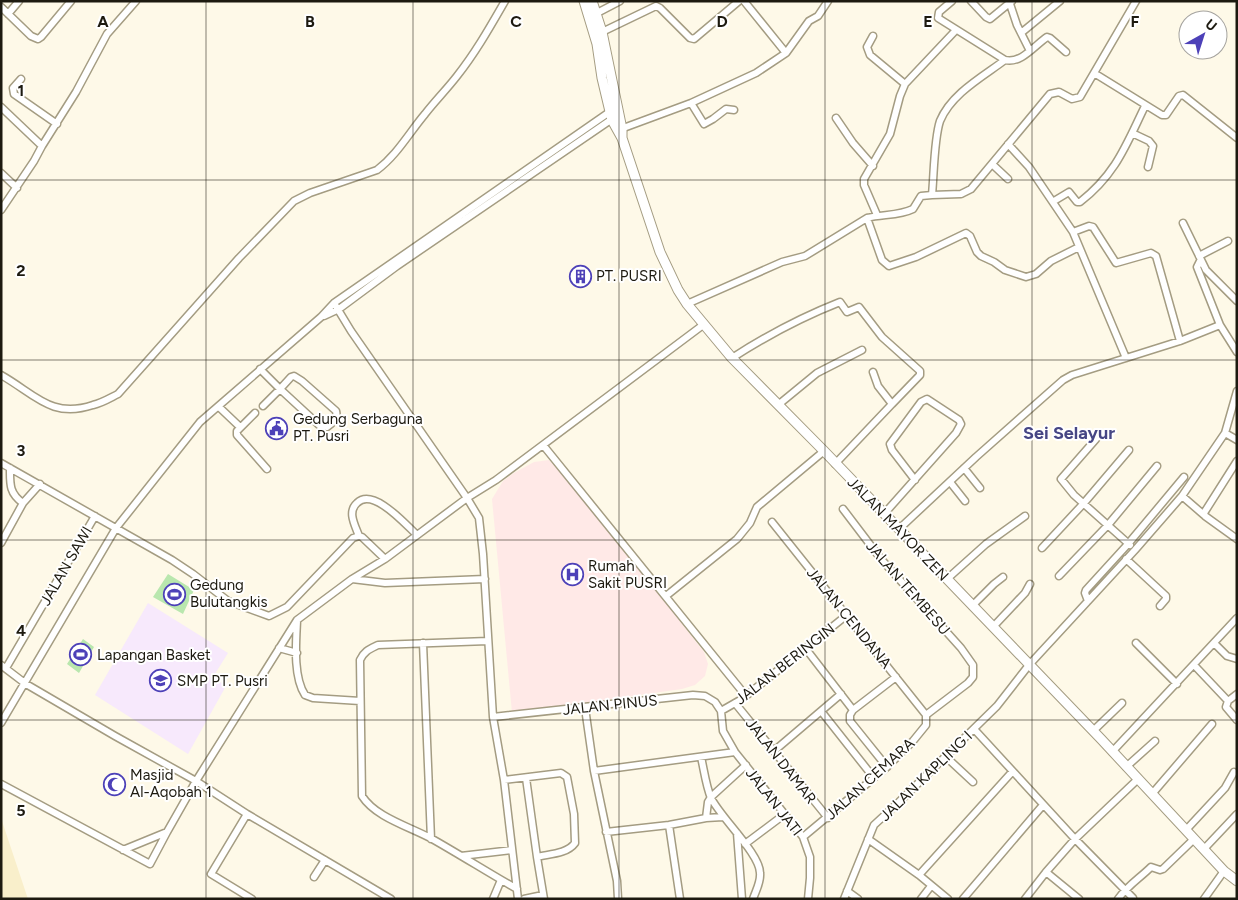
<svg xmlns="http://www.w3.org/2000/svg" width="1238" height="900" font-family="Figtree,sans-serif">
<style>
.built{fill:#f9efcb}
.education{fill:#f7e9fc}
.medical{fill:#ffe9e7}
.green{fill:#b9e7ae}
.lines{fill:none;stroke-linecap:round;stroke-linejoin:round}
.street-casing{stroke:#a49c82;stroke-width:9}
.secondary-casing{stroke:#a49c82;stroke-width:11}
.street{stroke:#fff;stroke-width:6}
.secondary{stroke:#fff;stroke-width:9}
.grid{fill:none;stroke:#1d1a10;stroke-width:1;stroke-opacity:0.55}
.labels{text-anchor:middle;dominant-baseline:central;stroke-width:4;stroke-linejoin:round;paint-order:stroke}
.poi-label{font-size:15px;fill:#1d1a10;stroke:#fff;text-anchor:start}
.street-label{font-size:15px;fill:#1d1a10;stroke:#fff}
.quarter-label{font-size:18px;font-weight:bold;fill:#464684;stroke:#fff}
.grid-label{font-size:16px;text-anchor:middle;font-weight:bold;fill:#1d1a10;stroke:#fff;stroke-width:4;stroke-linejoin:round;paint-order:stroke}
</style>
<rect width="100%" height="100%" fill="#fef9e8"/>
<path class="built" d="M1,818l27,81h-27z"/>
<path class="education" d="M148,603l80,50 -15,24 13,9 -38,68 -93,-59z"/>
<path class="medical" d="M549,460l34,38 121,154 4,12 -3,12 -10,9 -13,4 -170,24 -20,-214 11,-18 11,-8 20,-11z"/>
<path class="green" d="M168,574l26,16 -11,24 -30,-17z
M83,639l11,8 -15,26 -12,-9z"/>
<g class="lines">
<defs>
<path id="street" d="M744,1l42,52
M952,1l-13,11 -1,6 67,42c16,4 29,-14 42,-23l3,1 16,14
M971,1l15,16 4,2 22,-18
M1009,1l8,24 13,26
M1,7l30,29 7,3 3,-2 30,-36
M597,13l23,-12
M8,14l11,-13
M602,32l54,-26 4,2 30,30 4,1 45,-38
M1021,33l39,-32
M873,36l-6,11 3,8 35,29
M1094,73l68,42h4l13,-19 4,-1 54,43
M21,79l-8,9 1,6 43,30
M691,103l13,21 9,-5 13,-10 8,1
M1,107l41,39
M836,118l17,25 20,23
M618,130l73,-27 65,-30 30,-20 23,-32 9,-5 10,-15
M1132,133l17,8 4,5 -5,21
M1008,144l21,23 44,65 16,-6 4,1 23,36 35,-10 5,3 24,85
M992,164l16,15
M1,173l16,15
M932,195l29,-1 10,-5 79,-95 9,-2 13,7 8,-2 56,-96
M1054,201l15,-9 8,10h3c36,-28 46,-57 65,-96
M1,210l33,-49 8,-15 34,-54 31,-58 29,-33
M877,215l-13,-30v-6l26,-45 10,-38 5,-12 51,-54
M867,218l15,42 7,6 27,-9 50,-24 4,3 7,16 4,4 13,6 11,8 21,7 10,-3 15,-13 28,-14
M1183,223l23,47 31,31
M1073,232l53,126
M1199,256l29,-15
M1200,261l-3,6 23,58
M334,303l17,28 116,167 29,-18 207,-155
M687,304l95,-42 23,-6 62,-38c15,-4 32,-2 46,-9l8,-13 11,-1c2,-21 2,-56 8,-74 11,-27 42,-44 65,-61
M324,316l15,-7 58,-43 218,-149
M732,358c34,-22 70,-41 108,-56l7,10 12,-5 23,30 38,34v4l-28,29
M260,369l20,20 -17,17
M1,375c34,19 50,44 92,30 9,-2 17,-7 25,-11l121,-136 55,-57 16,-8 67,-23c20,-15 32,-37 48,-56 10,-13 22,-25 32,-38 19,-24 33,-49 48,-75
M294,376l8,5 34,30c2,7 -3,12 -9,16l-8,-2 -39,-36 11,-12z
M778,405l39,-32 45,-23
M219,407l21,20
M255,413l-18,18v4l30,34
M1225,433l12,7
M1096,439l-35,40 13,16 56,50
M543,445l203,251
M1237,461l-33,52 1,3 32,23
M1,463l171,97 21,14 35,27 41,15 18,-9 66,-69 6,-2 3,1 23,22
M835,464l57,-60 -14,-18 -5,-14
M10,468c0,16 -1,25 13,35
M964,468l16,20
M950,482l15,19
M1182,496l22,19
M843,509l38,50 80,89 12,17v12l-5,6 -42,32
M884,514l72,-81 5,-9 -2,-4 -32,-21 -6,3 -31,42 2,6 23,30
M772,522l154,193
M899,529l77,-72 87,-77 9,-5 108,-34 40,-16 17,27
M359,536c-4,-11 -12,-24 -2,-33 16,-16 48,21 60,32
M1,543l22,-40 17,-19
M1042,548l42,-45 45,-53
M1126,559l40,37v3l-6,7
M1059,576l49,-51 49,-59
M352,579l33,4 100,-4
M947,579l39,-35 39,-28
M666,596l71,-57 13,-16 7,-16 67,-56
M1088,601l-3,-8 1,-3 42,-46 56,-67
M972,606l22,-22 9,-7
M297,621c-1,21 -4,56 8,74l8,3 47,3
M993,627l32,-34 5,-9
M488,641l-110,4c-8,4 -14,6 -18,15l2,136c14,22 49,31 72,44 28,16 55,33 83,49
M423,643l8,196
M1136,643l41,41
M1214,643l13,13 10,3
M279,648l18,5
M806,649l47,61 43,-33
M1,665l25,19 89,52 81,45 51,33 144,85
M1194,665l34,36 9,-7
M6,668l89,-152
M1228,701l-2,6 11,13
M735,703l93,115
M585,708l9,63 141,-19
M853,710l-3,5v6l37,46
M721,711l21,-12 105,-84
M821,711l53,67
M493,717l200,-22 12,1 10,6 6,9 2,20 12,21 68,85 7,20v21l-2,21
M1,723l115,-195 84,-106 121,-105 13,-14 277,-192
M974,729l101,110 58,59
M1093,731l29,-28
M774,751l67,-57
M1112,752l125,-134
M945,756l28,26
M701,757c3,13 5,29 10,41 10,20 49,56 49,75 1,9 -4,17 -7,26
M1126,767l29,-26
M594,771l23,110 1,18
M526,778l11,79 7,42
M504,780l57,-7 6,4 7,37 1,29c-8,11 -26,11 -38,14
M1,784l149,80 17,-32 29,-51 101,-161 55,-41 33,-20 82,-61 12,20 4,36 10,163 11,63 14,119
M1152,794l60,-70
M247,814l-36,60 41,25
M706,818l2,-16 3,-5 35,-32
M669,825l11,74
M1186,830l39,-42 9,-16
M606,832l63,-7 37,-7 17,-1
M737,833l5,66
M803,837l84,-70 26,-26 13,-16v-10
M868,839l51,36 29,24
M745,844l40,-30
M1204,849l33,-35
M123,850l44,-18
M461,856l51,-6
M1046,872l33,27
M919,875l93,-103
M314,877l11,-17
M847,891l11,8
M493,899l8,-19
M524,899l19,-4
M844,899l30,-74 25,-23 98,-96 32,-41 106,-115 47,-54 43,-63 12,-42
M921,899l10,-13
M963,899l80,-94
M1025,899l21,-27 29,-33 63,-60
M1118,899c10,-14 22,-21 33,-32l9,3 3,-1 31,-30
M1204,899l20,-28"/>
<path id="secondary" d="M584,1l13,43 5,34 10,42 10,18 38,114 18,38 9,14 45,54 92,93 277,288 123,132 13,10
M592,1l10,31 20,97v8"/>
</defs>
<use href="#street" class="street-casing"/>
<use href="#secondary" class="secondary-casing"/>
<use href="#street" class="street"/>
<use href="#secondary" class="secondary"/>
</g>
<path class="grid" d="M206,1v898M413,1v898M619,1v898M825,1v898M1032,1v898M1,180h1236M1,360h1236M1,540h1236M1,720h1236"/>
<defs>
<symbol id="building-ring" viewBox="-11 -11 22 22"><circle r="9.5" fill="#fff" stroke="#4d41b8" stroke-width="1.5"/><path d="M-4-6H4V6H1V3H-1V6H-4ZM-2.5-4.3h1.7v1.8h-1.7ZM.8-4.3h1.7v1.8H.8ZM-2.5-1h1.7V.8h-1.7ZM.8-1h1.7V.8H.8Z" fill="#4d41b8"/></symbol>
<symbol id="civic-ring" viewBox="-11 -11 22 22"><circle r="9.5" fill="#fff" stroke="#4d41b8" stroke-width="1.5"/><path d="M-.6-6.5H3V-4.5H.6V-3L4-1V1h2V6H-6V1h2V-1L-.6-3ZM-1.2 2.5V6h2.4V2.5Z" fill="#4d41b8"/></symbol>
<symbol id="hospital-ring" viewBox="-11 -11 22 22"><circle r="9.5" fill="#fff" stroke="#4d41b8" stroke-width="1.5"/><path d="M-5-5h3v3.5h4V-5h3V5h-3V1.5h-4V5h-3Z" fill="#4d41b8"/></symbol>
<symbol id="stadium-ring" viewBox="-11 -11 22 22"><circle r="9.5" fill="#fff" stroke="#4d41b8" stroke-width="1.5"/><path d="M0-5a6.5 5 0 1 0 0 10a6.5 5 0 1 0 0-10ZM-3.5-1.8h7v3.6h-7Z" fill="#4d41b8"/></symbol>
<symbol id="school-ring" viewBox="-11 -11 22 22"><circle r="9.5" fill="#fff" stroke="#4d41b8" stroke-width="1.5"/><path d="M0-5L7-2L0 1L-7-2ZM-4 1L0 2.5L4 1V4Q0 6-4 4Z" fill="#4d41b8"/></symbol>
<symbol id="mosque-ring" viewBox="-11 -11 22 22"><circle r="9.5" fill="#fff" stroke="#4d41b8" stroke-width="1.5"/><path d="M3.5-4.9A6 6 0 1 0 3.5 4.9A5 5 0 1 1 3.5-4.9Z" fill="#4d41b8"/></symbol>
</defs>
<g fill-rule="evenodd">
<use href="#building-ring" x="568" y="264" width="25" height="25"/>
<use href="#civic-ring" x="264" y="416" width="25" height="25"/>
<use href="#hospital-ring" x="560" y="562" width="25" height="25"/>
<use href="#stadium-ring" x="162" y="582" width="25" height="25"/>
<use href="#stadium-ring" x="68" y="642" width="25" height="25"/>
<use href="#school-ring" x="148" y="668" width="25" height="25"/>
<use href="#mosque-ring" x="102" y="772" width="25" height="25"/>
</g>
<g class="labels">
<g class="poi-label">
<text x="596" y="276">PT. PUSRI</text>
<text x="293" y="419">Gedung Serbaguna<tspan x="293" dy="17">PT. Pusri</tspan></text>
<text x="588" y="566">Rumah<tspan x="588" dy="17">Sakit PUSRI</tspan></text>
<text x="190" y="585">Gedung<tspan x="190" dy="17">Bulutangkis</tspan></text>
<text x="97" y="655">Lapangan Basket</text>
<text x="177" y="681">SMP PT. Pusri</text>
<text x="130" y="775">Masjid<tspan x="130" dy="17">Al-Aqobah 1</tspan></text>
</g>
<g class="street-label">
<text transform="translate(898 529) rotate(46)">JALAN MAYOR ZEN</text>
<text transform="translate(66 566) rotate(-60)">JALAN SAWI</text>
<text transform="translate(908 588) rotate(49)">JALAN TEMBESU</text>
<text transform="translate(849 618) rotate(51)">JALAN CENDANA</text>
<text transform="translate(785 664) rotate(-38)">JALAN BERINGIN</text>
<text transform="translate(610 705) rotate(-6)">JALAN PINUS</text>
<text transform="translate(781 761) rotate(52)">JALAN DAMAR</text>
<text transform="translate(926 776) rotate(-44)">JALAN KAPLING I</text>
<text transform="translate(870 779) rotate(-42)">JALAN CEMARA</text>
<text transform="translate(774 802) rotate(52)">JALAN JATI</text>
</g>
<g class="quarter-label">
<text x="1069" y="433">Sei Selayur</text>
</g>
</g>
<g class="grid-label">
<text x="103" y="27">A</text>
<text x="310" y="27">B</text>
<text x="516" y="27">C</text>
<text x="722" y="27">D</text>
<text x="928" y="27">E</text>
<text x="1135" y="27">F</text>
<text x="21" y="96">1</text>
<text x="21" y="276">2</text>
<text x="21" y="456">3</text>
<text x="21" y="636">4</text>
<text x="21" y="816">5</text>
</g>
<rect width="1238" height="900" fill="none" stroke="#1d1a10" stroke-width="5"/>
<g transform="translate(1203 35) rotate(39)"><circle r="24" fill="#ffffff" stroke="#a5a39f"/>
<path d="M0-4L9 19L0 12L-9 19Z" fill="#4d41b8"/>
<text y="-8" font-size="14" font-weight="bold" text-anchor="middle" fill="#1d1a10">U</text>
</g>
</svg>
